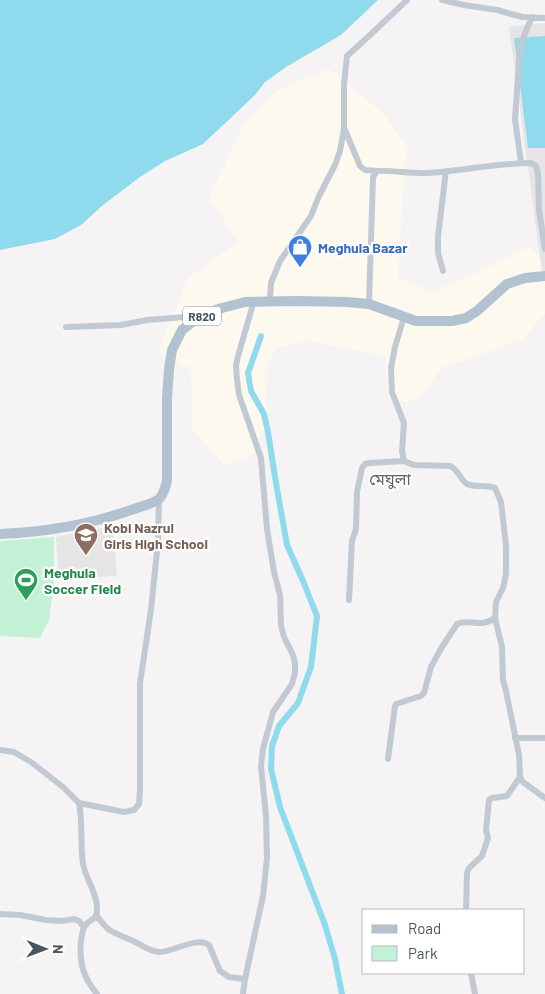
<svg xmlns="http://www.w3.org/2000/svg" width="545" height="994" font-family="Barlow,'Noto Sans Bengali',sans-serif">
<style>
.commercial{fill:#fdf9ef}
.education{fill:#e6e4e5}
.green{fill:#c3f1d5}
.water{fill:#90daee}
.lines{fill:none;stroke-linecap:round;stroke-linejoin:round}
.canal{stroke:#90daee;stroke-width:6}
.street{stroke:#c1cad2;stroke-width:6}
.primary{stroke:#b3c2d1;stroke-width:10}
.labels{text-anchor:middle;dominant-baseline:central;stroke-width:4.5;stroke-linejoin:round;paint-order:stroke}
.shield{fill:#fff;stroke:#808990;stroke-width:1}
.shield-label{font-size:12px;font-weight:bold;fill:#4a5661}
.shop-label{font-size:14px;font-weight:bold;fill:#366cbe;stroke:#fff;text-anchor:start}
.education-label{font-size:14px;font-weight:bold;fill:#785e54;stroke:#fff;text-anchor:start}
.leisure-label{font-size:14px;font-weight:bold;fill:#27864d;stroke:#fff;text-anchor:start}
.quarter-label{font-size:16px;fill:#5f6368;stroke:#fff}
</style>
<rect width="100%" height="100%" fill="#f5f3f3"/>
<path class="commercial" d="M329,69l54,44 24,34 -4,39 -5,92 34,14 42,-18 56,-28 15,15v53l-4,3 -17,22 -83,29 -18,26 -17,9 -18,-7 -3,-40 -77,-15 -33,8 -10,23 2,52 -16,33 -27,8 -32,-37 -1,-59 -33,-18 30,-73 50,-36 -29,-45 34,-71 34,-36z"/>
<path class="education" d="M545,23v249h-3l-33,-245z
M113,526l4,50 -58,3 -3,-42z"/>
<path class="green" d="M54,537v45l-5,38 -9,18 -40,-2v-95z"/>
<path class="water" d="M0,0h378l-37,35 -55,32 -21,15 -10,13 -52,49 -38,17 -25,16 -37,28 -22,20 -26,14 -55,11z
M545,36v112h-17l-14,-110z"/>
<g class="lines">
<path class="canal" d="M261,336l-13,37 3,18 13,23 4,18 8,51 11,62 16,36 14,35 -6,51 -13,36 -19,23 -7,20 -1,23 9,38 45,118 10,34 7,35"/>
<path class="street" d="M442,0l22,5 33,5 25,7 23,1
M345,130l15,36 5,4 12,1
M521,163l-6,-44 4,-58 2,-18 11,-26
M443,271l-5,-18v-17l8,-65
M270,301l1,-18 9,-22 31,-45 8,-20 16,-31 5,-14 4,-23v-44l3,-28 22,-20 38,-36
M369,304l4,-127 4,-6c17,-1 34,3 50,2 35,-2 69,-10 104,-10l5,3 2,8 1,36 6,39
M404,317l-9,30 -4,21 1,24 12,31 -2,28 2,10 10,4 36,1c9,4 10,14 17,18 8,4 20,0 28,4l6,14 5,43v29l-3,14 -7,14 -1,16 7,29 1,33 3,11 13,64 1,22 3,5 22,16
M66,327l55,-2 26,-5 51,-4
M349,600l3,-59 4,-12 1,-37 5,-24 3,-4 4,-1 35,-2
M515,738h30
M0,750l14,2 17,10 32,25 16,16c4,20 1,41 4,61 3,15 14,29 14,44 0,14 -6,9 -12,18 -3,4 -3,10 -4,15 -2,22 2,36 16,53
M388,759l7,-53 1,-2 25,-8 3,-3 7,-26 11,-20 15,-23c12,-6 23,5 38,-6
M79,803l45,9 10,-2 5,-6 1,-14v-107l11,-73 7,-69 1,-43
M466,910l1,-37 2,-5 13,-12 6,-18 -2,-8 3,-30 3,-2 15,-2 13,-19
M0,914l20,1 26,5 16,1 12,-2 5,2 5,6
M97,916c3,4 6,8 10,12 7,6 16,8 24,12 10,4 18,12 29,12 13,0 37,-16 49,-7l11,26 9,6 16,2
M471,973l4,21
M243,994l2,-15 18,-83 4,-38 -1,-42 -5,-50 2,-17 10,-37 19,-28 3,-11v-10l-2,-8 -9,-18 -3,-11 -1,-31 -6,-23 -7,-43 -6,-71 -22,-63 -2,-16 -1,-13 2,-10 16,-55"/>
<path class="primary" d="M0,534c48,-2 89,-9 134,-25 8,-3 18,-5 25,-10 5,-5 6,-11 8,-18v-83l2,-29 3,-19 10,-20 14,-11 22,-10 27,-7 52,-1 50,1 22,2 47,17h36l14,-3 11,-7 30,-27 18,-6 20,-2"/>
</g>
<defs>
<symbol id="shop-pin" viewBox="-11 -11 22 30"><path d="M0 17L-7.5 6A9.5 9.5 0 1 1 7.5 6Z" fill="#3f7fe0" stroke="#fff"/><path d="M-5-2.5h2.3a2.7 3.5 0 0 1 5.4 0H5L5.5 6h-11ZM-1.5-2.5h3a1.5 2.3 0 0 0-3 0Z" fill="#fff"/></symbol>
<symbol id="school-pin" viewBox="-11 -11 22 30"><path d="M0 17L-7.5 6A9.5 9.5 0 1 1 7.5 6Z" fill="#8d6e63" stroke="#fff"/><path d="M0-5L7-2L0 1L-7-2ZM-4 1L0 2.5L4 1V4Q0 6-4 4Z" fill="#fff"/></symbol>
<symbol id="stadium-pin" viewBox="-11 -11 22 30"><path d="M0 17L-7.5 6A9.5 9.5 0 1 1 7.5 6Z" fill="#2e9e5b" stroke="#fff"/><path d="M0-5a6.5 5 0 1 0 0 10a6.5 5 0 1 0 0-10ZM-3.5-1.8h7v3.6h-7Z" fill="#fff"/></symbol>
</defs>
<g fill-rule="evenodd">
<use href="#shop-pin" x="286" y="233" width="28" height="38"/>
<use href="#school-pin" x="72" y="521" width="28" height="38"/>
<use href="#stadium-pin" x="12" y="566" width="28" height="38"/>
</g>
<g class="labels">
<rect class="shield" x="183" y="306.5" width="38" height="19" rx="4"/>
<g class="shield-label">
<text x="202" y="316">R820</text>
</g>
<g class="shop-label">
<text x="318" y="247">Meghula Bazar</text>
</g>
<g class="education-label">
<text x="104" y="527">Kobi Nazrul<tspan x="104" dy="16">Girls High School</tspan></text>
</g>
<g class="leisure-label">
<text x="44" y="572">Meghula<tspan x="44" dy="16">Soccer Field</tspan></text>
</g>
<g class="quarter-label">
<text x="390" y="478">মেঘুলা</text>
</g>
</g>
<rect x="362" y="909" width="162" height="65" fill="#ffffff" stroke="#b7bbc0"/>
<rect x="372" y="925" width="25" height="8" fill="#b3c2d1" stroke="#b7bbc0"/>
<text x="408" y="934" font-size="15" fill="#4a5661">Road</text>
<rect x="372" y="946" width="25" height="15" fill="#c3f1d5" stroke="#b7bbc0"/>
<text x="408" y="959" font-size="15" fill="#4a5661">Park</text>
<g transform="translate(45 949) rotate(91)" stroke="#ffffff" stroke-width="4" paint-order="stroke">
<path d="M0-4L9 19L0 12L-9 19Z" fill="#4a5661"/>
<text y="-8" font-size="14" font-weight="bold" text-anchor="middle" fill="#4a5661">N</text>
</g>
</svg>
